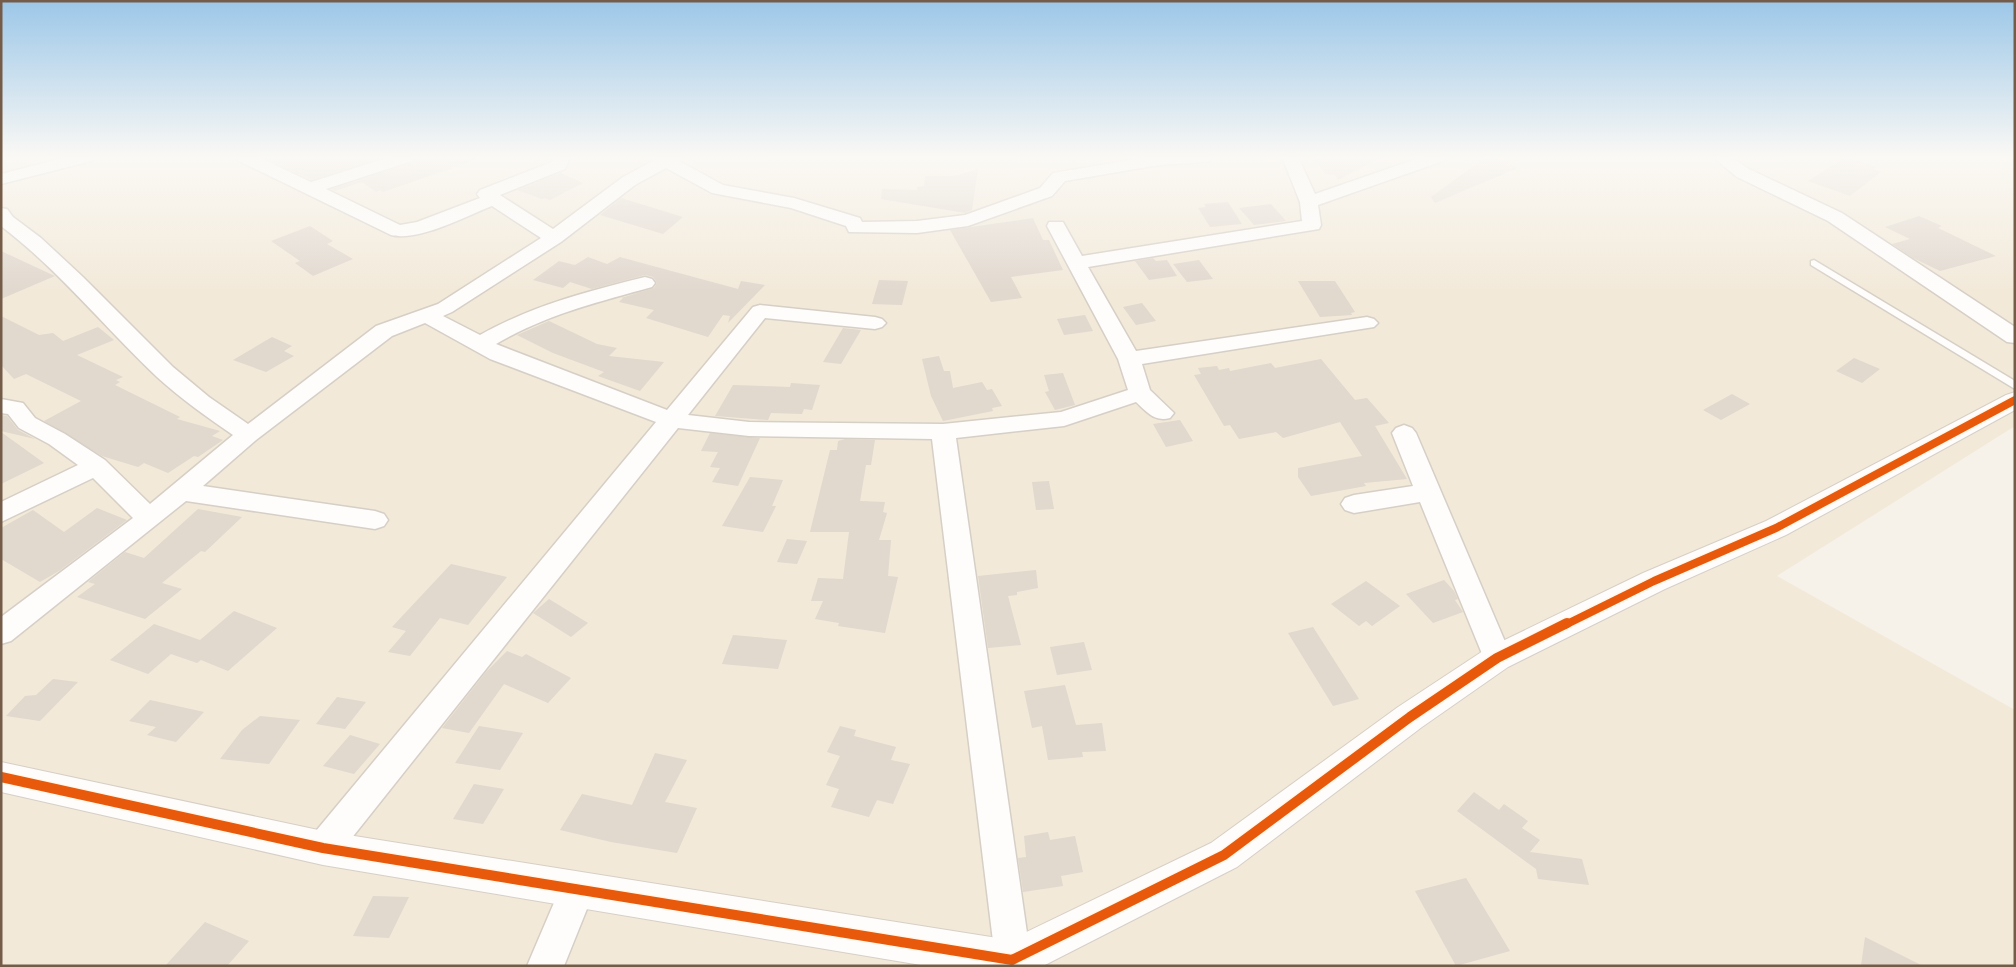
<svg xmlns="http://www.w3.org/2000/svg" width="2016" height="967" font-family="'Fira Sans Condensed',sans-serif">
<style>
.residential{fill:#f2e9d9}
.building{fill:#e1d8ce}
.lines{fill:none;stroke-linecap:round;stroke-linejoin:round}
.lane-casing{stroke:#d5cfc6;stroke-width:3}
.street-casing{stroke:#d5cfc6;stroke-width:3}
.secondary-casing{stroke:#d6cfc6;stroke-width:2}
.lane{fill:#fefdfc;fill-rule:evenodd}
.street{fill:#fefdfc;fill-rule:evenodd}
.secondary{fill:#fefdfc;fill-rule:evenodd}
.cycleway-far1-casing{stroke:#fff8ea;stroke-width:11}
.cycleway-casing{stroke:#fff8ea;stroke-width:13}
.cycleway-far1{stroke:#e8590c;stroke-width:8}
.cycleway{stroke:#e8590c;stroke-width:10}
</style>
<rect width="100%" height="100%" fill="#f6f2e9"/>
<path class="residential" d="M1,157h2014v269l-238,150 238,134v256h-2014z"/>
<path class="building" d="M262,157h123l-73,23z
M416,157h60v3l-93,32 -3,-2 -4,2 -14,-10 -27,9 -4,-2 82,-26z
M1313,157h69l-44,23 -3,-5 -10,-1z
M1486,157h9l18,6 -3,2 8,3 -83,35 -4,-6z
M1845,157l31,10 -3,2 8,3 -31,24 -42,-15z
M978,169l-6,41 -7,3 -84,-14 1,-10 35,1v-3l7,-1 1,-10h28z
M561,173l22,10 -33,17 -5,-2 -3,1 -25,-9z
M621,198l62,19 -20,17 -63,-19z
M1228,202l14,22 -32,3 -12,-19 8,-1 -2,-3z
M1271,204l15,17 -32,4 -15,-17z
M1919,216l23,10 -4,2 58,28 -56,15 -27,-13 -21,-14 18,-5 -25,-12z
M1033,218l10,22h6l14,30 -52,7 11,21 -31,4 -41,-72z
M310,226l23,15 -6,3 26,15 -40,17 -18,-13 5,-2 -29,-20z
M1,251l54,25 -54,23z
M588,257l19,7 13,-7 118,32 3,-8 24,4 -37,38 2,-7 -7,-1 -15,22 -62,-19 8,-8 -35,-8 4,-4h-2l33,-10 3,-5 -4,-6 -8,-2 -53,14 -22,-7 -7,6 -30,-8 26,-19 16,4z
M1153,258l3,3 11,-1 10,16 -28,4 -14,-19z
M1199,260l14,19 -26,3 -14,-18z
M879,280l29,1 -6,24 -30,-1z
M1298,281h37l20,31 -4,1 1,2 -32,2z
M1142,303l14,18 -20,4 -13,-18z
M1085,315l8,16 -29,4 -7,-16z
M1,316l38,19 14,-2 10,8 35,-14 16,13 -37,15 46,22 -7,3 4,2 -5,3 65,32 -3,2 43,12 -8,5 11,4 -25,17 -4,-1 -26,17 -24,-10 -6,4 -36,-11 -58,-35 37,-20 -55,-27 -12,5 -13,-14z
M549,321l48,23 20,4 -8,8 55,6 -24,29 -42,-15 6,-4 -51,-19 -36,-18z
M843,328l18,2 -20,34 -18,-2z
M272,337l20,9 -8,5 10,5 -28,16 -33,-12z
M939,356l5,15h6l3,17 29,-6 5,8 5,-1 10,17 -10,2 1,3 -50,10 -12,-25 -9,-37z
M1854,358l26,11 -18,14 -26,-12z
M1321,359l34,41 12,-2 22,25 -14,3 32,53 -43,4 2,3 -55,10 -13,-19v-9l64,-12 -22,-34 -57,16 -7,-6 -37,7 -9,-14 -6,1 -30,-51 7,-1 -3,-6 19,-2 2,4 10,-2 1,3 41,-8 4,5z
M1063,373l12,32 -20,5 -10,-18 4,-1 -5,-16z
M791,383l29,2 -8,25 -8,-1 -2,5 -31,-1 -3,7 -53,-4 18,-31 57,2z
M1732,394l18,10 -29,16 -18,-10z
M1,415l6,1 11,14 17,9 -34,-8z
M1180,420l13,21 -27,6 -13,-23z
M1,432l43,31 -43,21z
M710,433l50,5 -22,48 -26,-4 8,-14 -10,-1 8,-15 -17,-1z
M845,439l30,1 -4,25h-5l-6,36 25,1 -2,10 4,1 -8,27h12l-3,36 10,1 -13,56 -47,-7 1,-3 -24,-4 8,-18h-12l7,-23 25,1 6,-47h-39l20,-82h7l1,-9z
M750,477l33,3 -11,26h4l-13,26 -41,-6z
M1049,481l5,28 -18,1 -4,-28z
M97,508l30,12 -68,51 -19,11 -39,-23v-31l32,-18 31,22z
M198,509l44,8 -37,35 -4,-1 -39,32 20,6 -37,30 -68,-22 18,-13 -7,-2 37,-30 19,6z
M787,539l20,2 -10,23 -20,-2z
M451,564l56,13 -39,48 -28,-7 -30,38 -22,-4 18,-21 -14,-4z
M1036,570l2,18 -21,4v3l-9,1 13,49 -33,3 -10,-72z
M1444,580l10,11 4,8 -3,1 8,12 -30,11 -27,-29z
M1366,581l34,25 -28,20 -6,-5 -7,5 -28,-22z
M549,599l39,24 -17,14 -38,-24z
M234,611l43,17 -49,43 -27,-11 -4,3 -26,-9 -23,20 -38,-14 44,-36 46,16z
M1313,627l46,72 -26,7 -45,-73z
M733,635l54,5 -9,29 -56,-5z
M1084,642l8,28 -35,5 -7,-28z
M507,651l15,6 4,-3 45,24 -23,25 -44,-19 -35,49 -27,-5 44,-56z
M53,679l25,3 -38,39 -34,-5 19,-20 11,-1z
M1065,685l11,40 26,-2 4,28 -24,1 1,5 -35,3 -6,-34 -10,2 -8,-37z
M337,697l29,5 -21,27 -29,-5z
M150,700l54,12 -28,30 -29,-7 9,-8 -27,-6z
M260,716l40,4 -31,44 -49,-5 22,-29z
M479,726l44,7 -23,37 -45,-7z
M840,726l16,4 -2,6 42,11 -5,13 19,4 -17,40 -16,-4 -8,17 -38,-10 8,-18 -13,-4 14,-29 -13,-4z
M350,735l30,9 -26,30 -31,-8z
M655,753l32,7 -22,42 32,6 -20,45 -66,-11 -51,-12 22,-36 50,11z
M474,784l30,5 -21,35 -30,-5z
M1474,792l25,18 5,-6 24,17 -6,7 18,12 -10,12 52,7 7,26 -51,-6 -2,-10 -79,-58z
M1048,832l2,8 25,-4 8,36 -22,4 2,10 -40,6 -5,-34 8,-1 -2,-21z
M1466,878l44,73 -54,15 -41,-75z
M373,896l36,1 -20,41 -36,-2z
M205,922l44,19 -22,25h-62z
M1865,937l58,29h-62z"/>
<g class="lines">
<defs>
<path id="lane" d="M1814,260l201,121v8l-204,-124v-4z"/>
<path id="street" d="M67,157h26l-2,4 -90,23v-10z
M237,157h21l53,25 79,-25h24l-2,4 -86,28 74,36 17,-3 63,-24 -3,-4 3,-4 72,-28 2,-5h16l-5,12 -65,26 53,34 70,-52 30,-16 -2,-4h30l-2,4 44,24 71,13 66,20 2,4 55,-1 48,-6 75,-27 13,-15 96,-16h63l-2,4 -6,1 -45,3 -94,16 -13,15 -84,30 -51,7 -68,-1 -3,-6 -55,-18 -79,-15 -46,-25 -31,17 -74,57 -109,70 -9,4 37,19c54,-30 105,-43 165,-58l7,2 3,4 -3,4c-57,16 -104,27 -156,57l171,66 86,-103 7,-2 115,12 7,2 4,4 -4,4 -7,2 -110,-11 -77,97 61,7 194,2 118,-12 67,-22 -10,-31 -71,-133 2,-4h14l19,34 220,-35 -2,-19 -18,-45h16l17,37 107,-37h23l-2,4 -125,44 3,20 -2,4 -231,38 48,84 231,-34 7,2 4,4 -4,4 -232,37 8,26 24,23 -4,5c-16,4 -23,-6 -34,-16l-72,24 -108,12 73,509 10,4 5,13 -48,2 -64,-527 -183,-3 -71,-8 -343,431 -12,5 -12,-5 -5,-11 5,-11 345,-415 -166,-63 -65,-36 -33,13 -136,104 -53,46 172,25 9,3 4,6 -4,6 -9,3 -189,-28 -175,140 -10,3v-27l132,-99 -40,-40 -92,44v-20l77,-37 -29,-21 -30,-16 -11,-14 -7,-1v-14l22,4 12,15 30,16 40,26 45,44 83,-69c-26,-18 -52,-36 -76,-58 -53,-50 -97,-106 -156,-151v-18l6,1 6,8 28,21 42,39 90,90 36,30 39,27 128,-98 62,-22 103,-66 -49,-32c-26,10 -74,36 -101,29l-152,-74z
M1713,157h18l18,12 93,44 173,114v16l-8,-1 -179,-121 -91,-44z
M1404,425l8,3 4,5 96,225 -5,8 -10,4 -10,-4 -67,-164 -66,11 -9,-3 -4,-6 4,-6 9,-3 59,-9 -21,-53 4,-5z
M577,873l12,4 6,12 -31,77h-37l38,-89z"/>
<path id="secondary" d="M2015,392v18l-229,125 -121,54 -157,78 -86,60 -185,140 -194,99h-116l-604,-101 -322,-73v-30l322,69 687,109 201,-97 187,-136 88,-58 157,-76 123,-52 240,-126z"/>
</defs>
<use href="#lane" class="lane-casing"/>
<use href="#street" class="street-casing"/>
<use href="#secondary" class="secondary-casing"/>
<use href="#lane" class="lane"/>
<use href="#street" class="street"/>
<use href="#secondary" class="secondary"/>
<defs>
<path id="cycleway-far1" d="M1565,625l89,-44 122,-53 239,-128"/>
<path id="cycleway" d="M1,777l322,71 689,112 212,-105 186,-138 87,-59 70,-35"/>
</defs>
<use href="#cycleway-far1" class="cycleway-far1-casing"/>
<use href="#cycleway" class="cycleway-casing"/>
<use href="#cycleway-far1" class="cycleway-far1"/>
<use href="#cycleway" class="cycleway"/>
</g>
<linearGradient id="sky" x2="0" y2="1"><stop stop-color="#9cc7e8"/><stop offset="0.54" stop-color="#fbf9f5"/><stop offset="1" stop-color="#fbf9f5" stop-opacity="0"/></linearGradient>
<rect width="2016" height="292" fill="url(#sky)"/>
<rect width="2016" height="967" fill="none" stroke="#755c49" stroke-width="5"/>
</svg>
